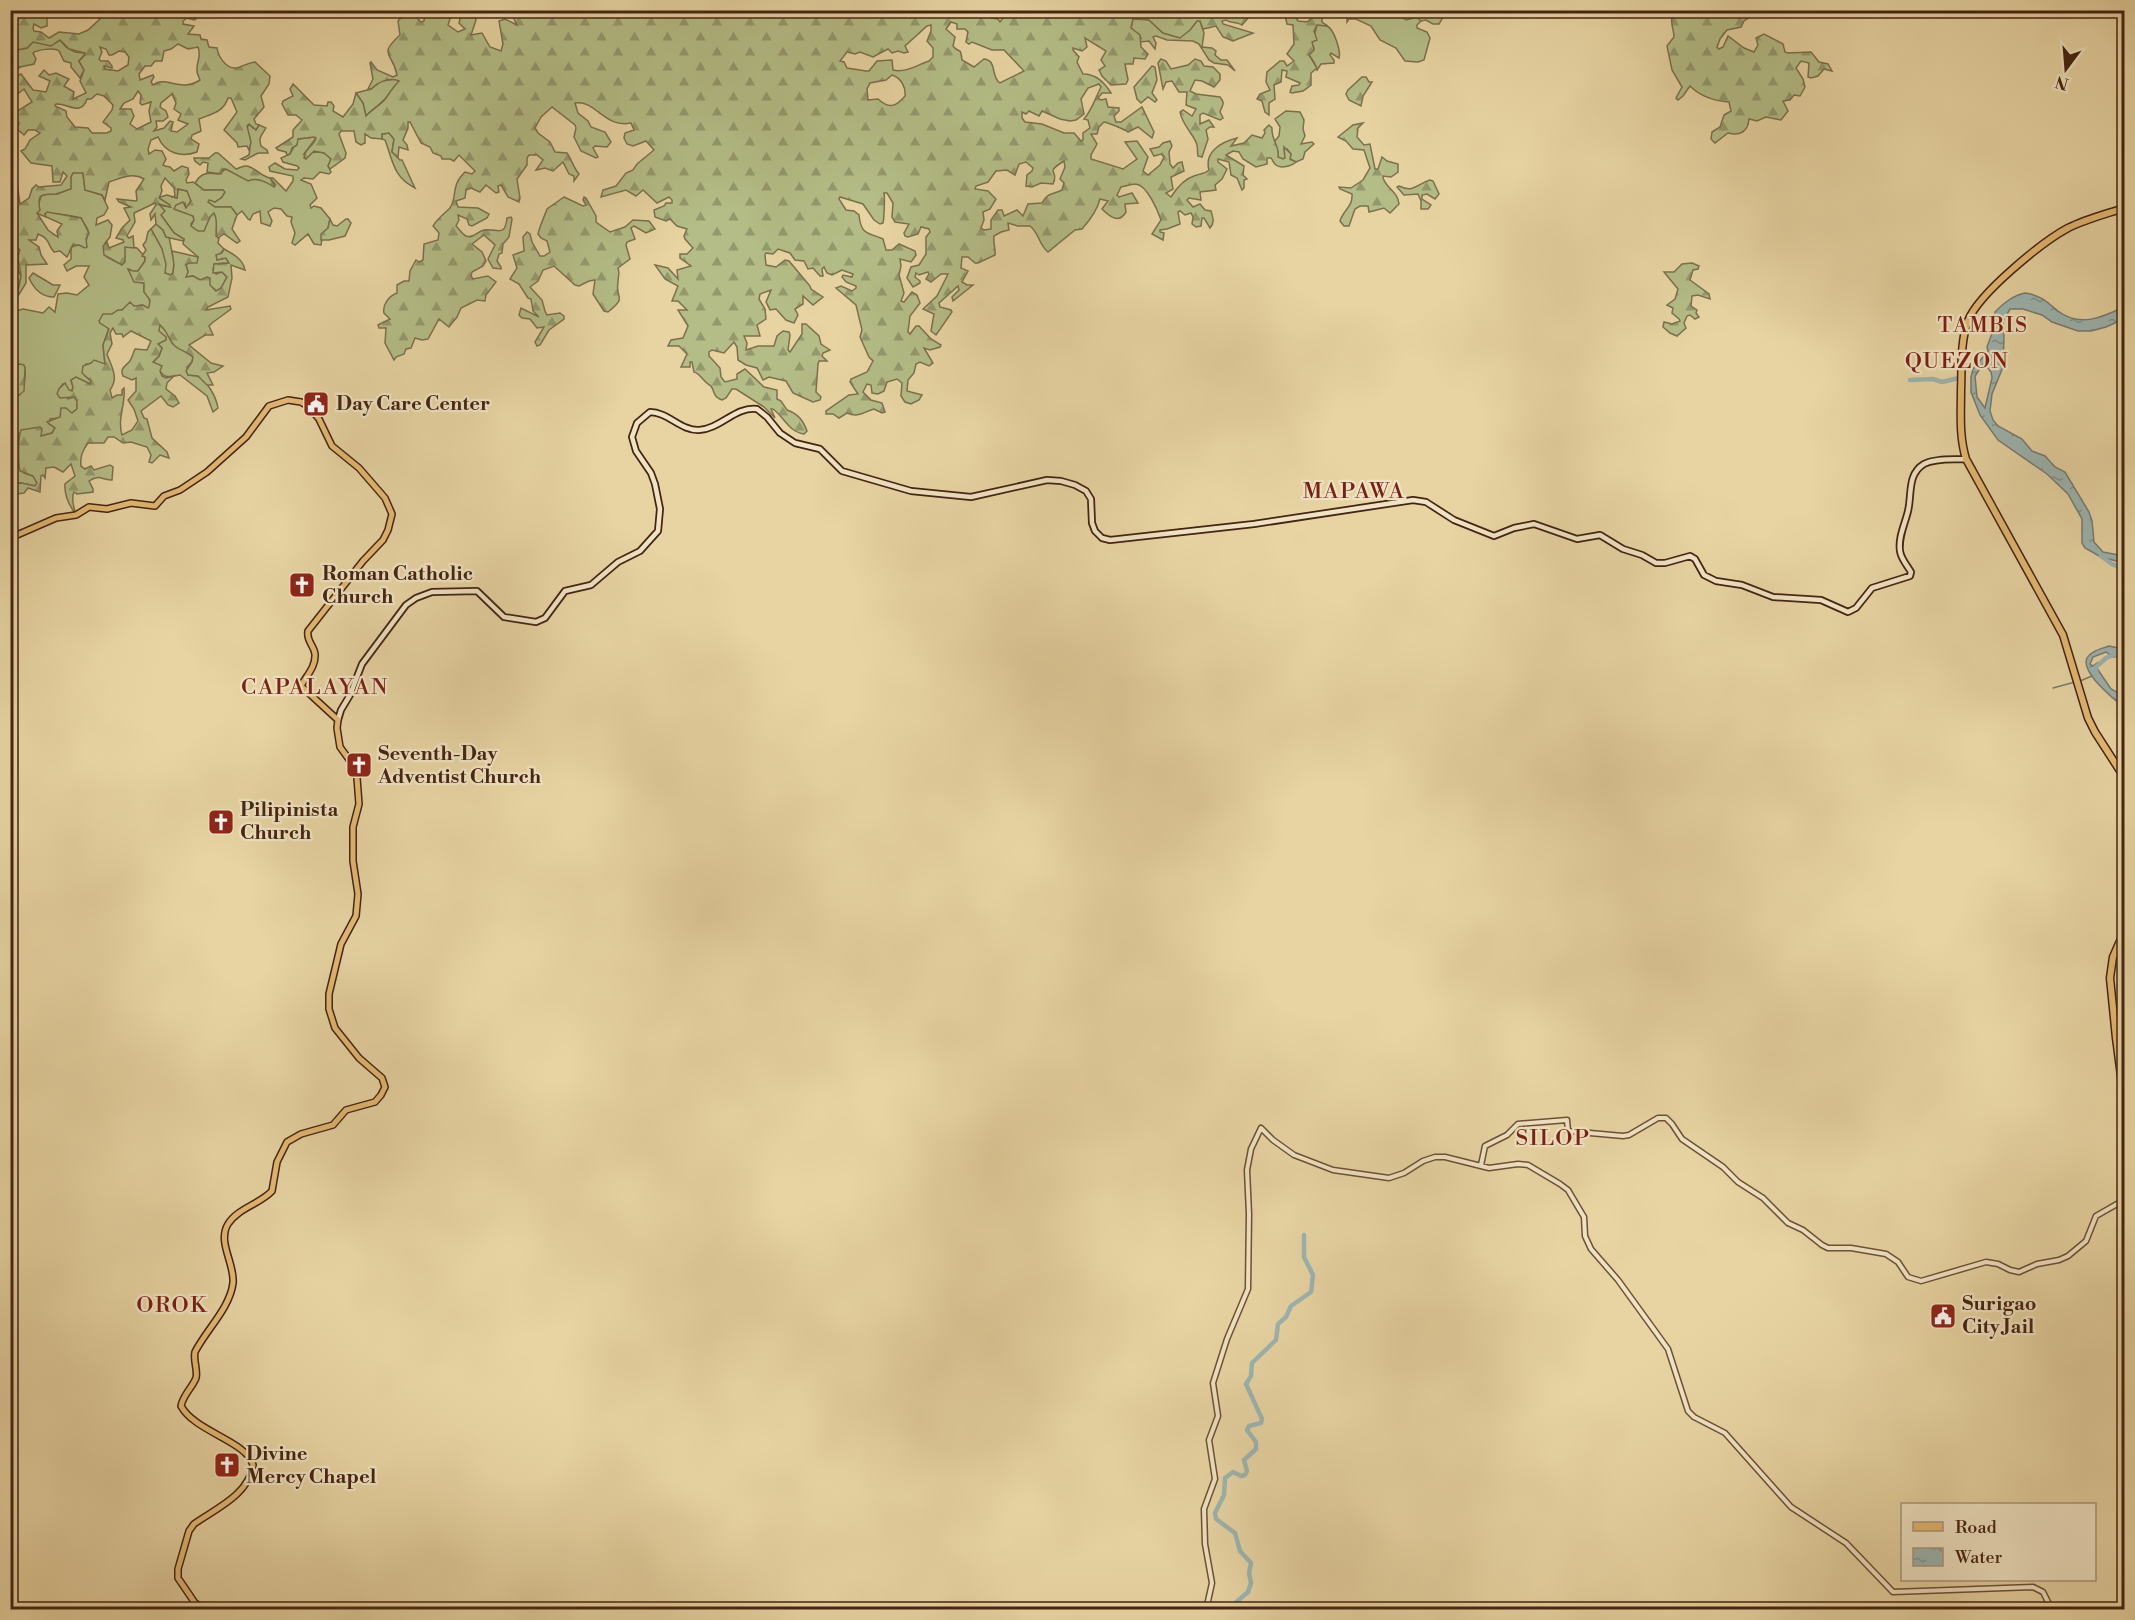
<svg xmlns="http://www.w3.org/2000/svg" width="2135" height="1620" font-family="'Libre Bodoni',serif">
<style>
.grass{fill:#b4bd87;stroke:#7c704d;stroke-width:1.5}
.forest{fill:url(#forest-firs);stroke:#7c704d;stroke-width:1.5;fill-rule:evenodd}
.water{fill:url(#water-ripples);stroke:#797b72;stroke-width:1.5;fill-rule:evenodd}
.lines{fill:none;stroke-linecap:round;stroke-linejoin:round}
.stream{stroke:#797b72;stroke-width:1.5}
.river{stroke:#9cb5b1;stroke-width:4.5}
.tertiary-casing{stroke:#6d5037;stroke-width:7}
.secondary-casing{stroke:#442413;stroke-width:8}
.primary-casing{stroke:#442413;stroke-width:8}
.trunk-casing{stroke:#442413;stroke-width:9}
.tertiary{stroke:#f0e3c3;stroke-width:4}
.secondary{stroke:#f0e3c3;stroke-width:4.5}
.primary{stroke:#e4ba72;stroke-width:5}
.trunk{stroke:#e4ba72;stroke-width:6}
.labels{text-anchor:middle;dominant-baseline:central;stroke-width:4.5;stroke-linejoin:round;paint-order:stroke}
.poi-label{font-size:20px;font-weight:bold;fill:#442413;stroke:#f0e3c3;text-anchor:start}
.neighbourhood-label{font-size:21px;letter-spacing:1.5px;fill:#7a1f14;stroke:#f0e3c3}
.quarter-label{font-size:22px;letter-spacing:1.5px;fill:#7a1f14;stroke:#f0e3c3}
</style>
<defs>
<pattern id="forest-firs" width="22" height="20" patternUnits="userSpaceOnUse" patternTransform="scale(1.5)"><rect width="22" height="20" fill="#b4bd87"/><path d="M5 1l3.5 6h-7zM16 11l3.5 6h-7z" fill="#94996d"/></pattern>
<pattern id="water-ripples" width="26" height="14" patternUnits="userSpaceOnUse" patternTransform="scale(1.5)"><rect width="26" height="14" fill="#9cb5b1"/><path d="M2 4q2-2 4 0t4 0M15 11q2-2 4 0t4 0" fill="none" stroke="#81938f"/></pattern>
</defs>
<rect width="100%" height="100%" fill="#e8d4a3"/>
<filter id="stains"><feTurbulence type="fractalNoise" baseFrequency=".00333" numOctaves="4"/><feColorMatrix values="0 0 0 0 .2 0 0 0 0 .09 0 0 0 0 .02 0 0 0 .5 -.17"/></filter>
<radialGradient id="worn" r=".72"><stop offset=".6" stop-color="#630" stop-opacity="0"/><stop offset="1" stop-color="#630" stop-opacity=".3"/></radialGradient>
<path class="grass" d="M1339,11h22l3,2 9,1 2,-3h28l-1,2 7,6 5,-2 5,1 2,3 -4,4v3l10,4 3,6 -6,22 -6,2 -13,-1 -9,-13 -16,-8 -9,-14 -15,-7h-7l-2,3v-4z
M1139,18l10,2 14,13 14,4 13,-7 7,-9h3l4,12 -2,14 10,1 4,3 -1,4 6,5h6l8,11 -7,-6 -14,-2 -5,-3 -10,-16 -6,-3 -26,-1 -11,-4 -3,1 3,6 -1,6 -6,-8 -9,1 1,-4 -10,-10 2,-9z
M1317,25c4,0 7,0 10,1 7,3 14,25 12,32l-8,-5 -1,2 4,5v3l-13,1 -4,6 -3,-8 -5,-7 5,-7 -2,-4z
M60,40l6,7 9,5 10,1v1l-6,7 5,9 -4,8 -9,-11v-4l-7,-2c-2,-3 -3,-7 -5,-10 -5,-4 -22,-1 -26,2l3,6 -2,5 -14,3 -9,-1 -1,-10 7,-6 10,-2 6,-6c13,1 14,6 27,-2z
M396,79l3,2c-5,6 -9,11 -13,17 -6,7 -14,11 -20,18l-3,-13 -7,-10 15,-4 10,-8z
M1286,111l14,1 4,8 -1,9 2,7 -4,8 11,-2 2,2 -9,8 -2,7 -7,3 -6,-3 1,-5 -4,-5h-3l1,9 -2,1 -6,-2 1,-5 -4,-10 5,-6 1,-9 -5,-8z
M249,124l4,4h4l2,-3 7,3c-4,7 -8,9 -5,18l6,4 1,3h-10l-13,7 -4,-1 8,-4c2,-9 1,-16 -3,-25z
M389,133l5,6 -2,13 8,8h2l13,28c-22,-11 -22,-27 -30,-48l-3,-1v-5z
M314,137l2,1 -12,16c10,-2 20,-5 27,5l-3,7 3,6 -2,2 -9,-2 -7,7 -9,-1 -3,2 10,4 6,14 -7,7 1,3 3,-2 7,2 9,11 -2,9 -5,5 -2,12 -7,-1 -6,-10 -13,11 -3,-2 3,-10 -4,-11 1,-5 -5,-1 -6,-7 -7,-1 -6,4 4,9 -2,5 -9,-3 -1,-12 -7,3 -3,6 -2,-1 -6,-8 -5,4 -6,-8h-16l-7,-5 1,-3 6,3 7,-5 1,-7h-19l-9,-7c6,-10 12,-11 23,-9l8,-5 10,5 39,10 -5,-6h3l13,13 7,-10v-5l-23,-5 -1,-4 6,-4 10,6 12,1 2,-2 -2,-2 -14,-4 -2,-4 9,-4 8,-15z
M77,172l6,1 2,17 17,5 6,13 -4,7 -7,3 -1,7 12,-5 4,5 -2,12 -5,6 2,14 12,6 6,-5 -2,-8 3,-4 11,2 8,9v4l-7,10 -5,1 -5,-3c5,8 6,11 16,14v9l5,5 1,8 -2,4 -6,-4 -18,4 -12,5 -12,9 9,5 -6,17 2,19h-19l-1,12 6,5 -1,3 -14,-7 -5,3 2,7 -1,4h-3l-6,-7 -4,5 9,10 6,-2 3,4v8l-5,4 -3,-1 -11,6 -8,1 -1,5 6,4 -3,5 -11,3 -6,-7 -16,4 -1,33 6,7 9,3 4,7 -1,3 -15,-3 -10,1v-46l2,-4 -2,-2v-34l8,-3c5,-8 7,-17 6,-27l-12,-2 -2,4 -1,-108 8,7 3,8c-4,11 -4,22 -5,34l7,-2 20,4 6,-6 6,5 3,-18 9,-1 10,2 12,-10 -5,-8 5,-11h-13l-9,5 -3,-6 7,-6v-12l15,-4 2,-13 -7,-12c-9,-2 -28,-6 -36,-4l1,3 -10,-4 5,-17 6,-3 10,1 13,-5 1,-15z
M178,189l9,2c4,7 6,11 -1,17l-1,-5 -8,7 16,5 1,5 -3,4 13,6 6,-14 4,-3 3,6 -1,17 3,2 -1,5 6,6 -4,5v5l6,-1 3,5 -15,1 -1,6 3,4 6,-2 5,5 -6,11 -4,3 -8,-6v-7l-9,2 -7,-4 -8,1 3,-5 -2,-7 12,-8 -15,-13 1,-5 -10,-6 -13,-18 -2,-10 11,2 -11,-9 1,-1 7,-2 10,3z
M156,224l7,6 3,7h3l5,25 -1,11 -3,2 -5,-2 -3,-24 -11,-20z
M33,273l20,12h7l-6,12c-13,0 -20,-8 -25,-19z
M160,325l7,7 5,11 21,14 -1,5 -5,5 1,8c1,0 10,1 11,2 9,6 17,19 19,31l-5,4 -6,-16 -27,-21c-20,4 -15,1 -27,-13l6,-6 3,-8 -5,-5 3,-1 -1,-15z"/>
<path class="forest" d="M11,10l30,1 6,8v7l-6,2 -7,-4 -1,4 1,3 7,1 8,6 10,-6 20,2 9,-4 12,-11 -2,-8h88l1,3 9,5 -2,1 -7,-2 -4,3v3l11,2 -6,8 12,1 1,4 6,1 2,7 8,1c1,8 9,21 19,20 6,-1 11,-5 19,-6l15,14 -1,8 -8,12 3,11 -10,12 2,5 3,1 -3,5 -7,-6 -2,2 4,16 -2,8 -2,-4 -9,1 -1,-4 -13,-13 13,-18 -6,-14h-3c-5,15 -17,16 -29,21l2,12 -9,4 -1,4 8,5 -2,8c-16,6 -32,1 -39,-15l-7,3 -3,9 1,5 6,-4 7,1 4,8 -3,6 2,1 5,1 4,4 8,-5 6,2 1,6 -3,6 1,3 6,-1 11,8h19l2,2 -3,5 -7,5 -6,-2 -1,2 7,5h16l6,8 -5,14 8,12 -3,2 -13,-9 -6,4c-4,-8 1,-16 -4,-25l-4,4 -6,14h-6l-7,-5 3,-6 -1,-4 -19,-7 2,-4 7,-3 3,6 5,-7 -4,-10 -9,-2 -1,9 -4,-1 2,-1 -1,-8 -9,-10 -4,8 1,5 -3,7 11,7v2l-11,-3 6,7 -4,4 13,18 10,6 -1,2 -17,-4 -3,-7 -7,-6 -1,-10 -4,6 -1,-6 6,-9 -1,-2 -21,10 1,9 -8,14 2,2 4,-2 1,12 -9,-1v15l-3,3 -18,-10 -1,-9 4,-4 2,6 15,-6 -1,-2 -7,-2 6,-10 8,-8 -6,-12 7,-1 -12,-5 -2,-3 19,2 1,-1 -1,-9 8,-12c-12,-7 -23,-1 -35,3l-4,18 -3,-5 -17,-5 -2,-17h-10l-2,4v12c-5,1 -10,4 -15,5 -13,1 -20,-2 -16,16l-3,3 11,17 10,7 -1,-6 5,-7 -16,-7 -1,-3 2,-2 34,6 8,15 -3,6 1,8 -2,1 -6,-3h-6l-6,12 -7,-6 -6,1c-7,-7 -3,-13 -16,-18l-2,6h-7l10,7 2,8 6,9 -21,1v18l-8,13c-1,-8 3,-13 3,-21 -1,-10 -5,-16 -1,-25l-9,-8v-50l5,2 2,-4 2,14 9,-6 3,-9 4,-4 3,2 22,-2 6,-9 -4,-4 -3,10h-7l-1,-16 -21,-3 -10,-12 4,-2 5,-9 10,-7 -5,-3h-7l-4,5 -7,-6 2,-6 -8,3v-9h2l6,-7 13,-8 -8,-13 -9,7 -4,-1 3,-12h-3v-17l9,1 -7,7 -1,4 9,-4 12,16 13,2 4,-11 -11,-5 5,-6 5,5 7,-2 13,6 -5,7 10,6 -1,7 13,-6 -6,-12 4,-11 -5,-9 6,-6v-2l-16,-4 -9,-9 -9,6 -18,-4 -6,6 -10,2 -4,-12 -2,-1zM178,44l10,5 10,-2c4,11 -2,14 -1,24 0,3 2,6 3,9 -20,13 -34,-5 -47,5l-2,-3 3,-5 -1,-2 -13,5 -1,-6 6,-8h6l4,-5h7l2,-10 7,-2zM100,47l6,2 3,6h3l7,-4 6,1 4,5 -1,8 -10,6 -13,-2 -1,-3 8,2v-2l-4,-5h-7l-2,-2 3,-7zM138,91l3,4 -1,8 2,2 9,-3 -2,9 2,11 -14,7 -7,-5 4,-8 -3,-7h-11l4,-6 9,-4zM97,94l7,2 9,9 -1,5 -9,12 8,6v3l-4,2h-15l-4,-5 -13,-1 -8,-10 -1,-6 -11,-5 1,-2c12,-1 25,13 31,-5h4zM172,94l4,9 -2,6 7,5 -3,6 10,4 -11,8 -6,-1 2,-9 -3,-1 -6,7 -10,3 3,-4 -1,-6h7l5,-4 -2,-6 -6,-4 1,-4z
M982,11l10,7 6,1 2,3 9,-12 240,1v6l-7,8c-6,-4 -11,-1 -16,-5l-4,1 1,3 30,9 -20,8 -10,-4 -7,-11 -13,3 -3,-8h-3l-7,9 -10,8 -17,-5 -14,-13 -16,-1 -2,9 9,7 1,12 7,7 -3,5 -11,-1 -1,6h-8l3,16 -2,4 -15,1 -9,-9 -3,-6 6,-4 -4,-6 5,-9 -21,-13 2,9 -5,4 -9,-3v2l6,7 -2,5 6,12c13,0 21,8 28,19h-9l-4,5 3,2 5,-1 2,8 11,1v3l-5,5 2,6h5l21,-15 12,25 -2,6 -14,-11 -10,5c-4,-3 -19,-9 -24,-10l-5,5 -2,7h-6l6,10 -6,11v4l32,10 14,-10 -12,-17 12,-1 11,16 -5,14 5,4 12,-10 4,-8 -3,-3 -7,2 -4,-7 9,-2 4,-4 7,-2 2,5 -3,6 1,12 3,4 5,-5 4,-1 2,9 -13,6 2,12 -7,4 5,4c5,-8 13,-18 23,-21 7,-3 10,-1 15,-6 -5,-18 12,-28 28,-32l-6,8 13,-3 8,-8 10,3 3,-5 -1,-3 5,-5 3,3c-1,12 8,18 6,29l5,2 2,-1 -1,-11 7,7 -1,5 6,3c-4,4 -16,7 -20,3 -3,-2 -3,-5 -5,-7h-4v6l-11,3 -13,-8 -4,-7 -6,-1 -7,4 18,11 -1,9 4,4 -3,1v8l-2,2 -5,-12 -6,-3 -2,-13 -11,-3v3l9,7 -5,10 -7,6 1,5 -16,2 1,8 -12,-2 -2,2 6,7 7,-3 5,6 6,1c2,7 4,11 -1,17l-6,-10h-2l-1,8 -5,1 -4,-3 1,-7 -2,-4 -6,2 -5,-4 -2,1 2,12 -13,5 -7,1v2l4,1 -1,7 -11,-6 9,-14c-3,-9 -14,-35 -25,-36 -4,0 -11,2 -15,3l-4,8 2,2 13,-4 6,10 -13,1 1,8c-7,12 -16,5 -24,-3l6,-8 -8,-2c-3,12 -10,21 -18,30l-7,1 -27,22c-9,-7 -9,-19 -18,-26h-12l-10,-3 1,7 -8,2 -7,4c-1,8 2,14 1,19l-17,8h-3l-7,-6h-6l-1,11 7,3 -6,11 5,3h6l-20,16 -1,-4 7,-7 -1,-4 -19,17 1,4 11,3 1,2 -16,23 -5,-4 3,-17 -11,-5 14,-13 11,-22h-7l-10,8 -5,-3 3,-5 -1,-2 -9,3 -3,-2 -1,4 5,4v2l-7,4 -6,-9 4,-11 8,-2 7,-11v-17l4,-5 -1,-3 -8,-2 -3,7 -10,3 -3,-1 -1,-3 5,-9 -14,-2 -3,-5 1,-14 -6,-10h-3c1,5 0,26 -1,30l-3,1 -6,-4 -11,-16 -23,-7 -1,2 7,11 8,1 5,4c2,20 8,17 24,24l3,11h6l7,-6 16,7 1,4 -5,7 -11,-3 1,7 -2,9 5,18 -3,8 3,1 8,-10 5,3 3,8 -10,13 -2,16 2,2 6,-8h3l12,13 10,6 -1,2 -10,3 -6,-2 9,15 -4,3 -9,-4 -4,2 -2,9 -6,7 -1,11 15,4 -3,5 -8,4 -6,-2 -4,-6 1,-13 -5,-4 -10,3 -3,9 -6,3 -6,-1 -1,-8 -4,-1 -4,8 8,8 11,3 3,9 -3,1 -8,-4c-11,3 -15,9 -27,4l-8,5 -6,-4h-7v-3l23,-16 9,-1 -8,-12 1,-3 16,-7 6,-11 -4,-4 -9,-20 2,-7 -6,-25 -20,-17 5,-2 11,5 4,-3v-2l-10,-4 -4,-5 1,-2 9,2 1,-3 -11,-4 -10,5 -5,-2 -3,-6 -2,2 1,7h-3l-7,-8 -5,1 -4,-8 -9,-1 -5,-7 -12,-4 -5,5 -7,-1 -1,2 1,10 10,2 9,-7 4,1 21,25 1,3 12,8 -10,8 -10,-9v8l-8,5 3,6 -4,8 -8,-3 -10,-11 -6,1 -4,-8 5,-12 -11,4 -1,5 6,10 1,10 -9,6 3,11h-16l3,7 -1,7 12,-4h16l3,-10 6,-5 6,1 1,3 -2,15 2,2 12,-18v-10h4l13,12 2,8 9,6 -7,3 -1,3 5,5h-8l-1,3 -2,28 5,5 -1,3 -7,2 -20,-9 -7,-12 -17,-4 -6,3 -6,-12 -11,-3 -8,-5 -1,-13 -3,-5 -10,11 -12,-3 -3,2v4l11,12 1,9 4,5 12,-3v-5l8,-5 19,18 13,3v9l4,2 6,9c11,4 16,10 20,21l-3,3c-15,-2 -20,-17 -31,-25h-2l4,9 -11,-11 -28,-18h-4l-6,9 -4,2c-9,-3 -7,-8 -11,-14 -7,-3 -11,-13 -17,-14l-2,-10h-2v5h-9l6,-13 -8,-8h-11l3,-6 12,-2 5,-12 -10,-16h9l-9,-9h-6l6,-15 -13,-7 -10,-14 13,3 10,11 -1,-9 14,-4 -11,-8v-4h7l6,-6 -8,-9 -1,-3 3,-7 -10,-3 -7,-7 -4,2 -11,-4 -1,-7 10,-4 2,-3h6v-3l-3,-3 -12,6 -14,-13 -7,6 -10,-6 -25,7 2,-7 13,-4 10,-13 7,-3 4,-6 17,-14 -8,-9 -13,5 -6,-2 -3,-6 1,-5 9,-3 -3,-7c-26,6 -36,-24 -56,-20l3,10 10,8 3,6 14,5 6,10 -4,5 -12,-1 -2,2 5,9 -2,1 -15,-7 -7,-14 2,-9 -1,-3 -23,-18 -11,10 -6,11 3,5 12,9 5,10 12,1c5,7 6,14 12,21l-5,7v-5l-5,-2 -6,-12 -10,9 -8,-3 -9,2 7,-10 -6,-5h-8l-2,3v7l-10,14 3,19 -1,4 -11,-5 -7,-12 -3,1 1,6 -3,1 -10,-8 -6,7 -9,-4 -5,2 -1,8 -9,3 2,6 20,1 11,6 -2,4 -15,8 -3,-1 -2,-6 -9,-4 1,5 -3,6c3,3 6,8 10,10 7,3 12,-5 18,-6 13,-2 21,8 23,-12l4,-1 1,2 -3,18 -6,7 -1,9 -3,1 -2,7 4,6v2l-8,-1 -5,-9 7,-14 -11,-10 -12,9 10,8 4,9 -3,5 -11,6 -1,4 2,3 15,-3 8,6 -10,13 -1,6 -8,-1 -16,8 -4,9 -8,10 -10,-8 -11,20 -6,1 -7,-2 -4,10 -5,1 -2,5 -8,3 -2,3 -9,-17 1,-15h-7l-1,-3 12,-6 -6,-6c-2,-8 5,-17 13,-20v-8l7,-4h5l1,-10 6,-11 3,2 4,-2 1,-16 14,-4 1,-7 -6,-7c4,-7 11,-12 17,-18 8,-12 0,-22 15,-36l7,2 3,-3 -16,-16 -5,6 -4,-2h-8l-1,-3 -8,-3 -3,-6 -9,-4 -11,-21h-2v6l-5,12 4,5 1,5 -9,-3 -1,10 -6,-5 2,-13 -5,-6 -7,1v5l-11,-1 -6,-4v9l-4,2 -5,-3 -2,-11h-13l-2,3 7,19 -1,5 -15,11 -2,-3 3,-7 -7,-6 -10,-2 -8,8 -2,-1c0,-9 10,-12 12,-20l-2,-1 -16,2 -1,6 -5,3 -2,6 -3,1 -1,-3 -8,-2 -2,-2 17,-11v-7l9,-10 -6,-5h-8l-6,-11 1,-3 10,-5 -3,-7 3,-5 21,21 13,1 1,-4h3l3,4 -1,5 10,6 10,-13 3,-11 7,10 3,13c6,-7 15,-11 20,-18 5,-7 7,-11 13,-17 -10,-4 -21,1 -28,8h-3l5,-10 -3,-16 1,-1 6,8 16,7 4,-2c-4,-23 -20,-19 3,-40l-2,-14 4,-4 1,-6h7l11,11 3,-1 1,-10h13l2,4 7,-3 3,7 -2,6 10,7 7,-3 -6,-6 3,-12h12l2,9 -5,15 11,-2 8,14 11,4 2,-7 -4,-23 6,-2 12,6 -4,-8 1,-6zM951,22l6,2v5h8l3,3 -2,10 3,2 3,-2 20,8h12l20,21 -24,12c-10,-7 -2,-22 -16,-24l-10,8 -12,-7c-2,-15 -2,-5 -9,-14l2,-9 -9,-8zM927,26l4,-1v6l-4,10 6,7v9l-4,4c-12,4 -23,12 -36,9l-1,-10 -15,1 -8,10h-3l-19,-3 -3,-6 -4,-1 7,-9 8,2 5,-2 13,5 15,-8 4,4 6,-2 6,2 4,-1 -3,-6zM892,75c9,3 14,12 13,21 -9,11 -16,13 -27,3l-10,1 -1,-11 3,-6 16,-3zM1099,84l2,3c-6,12 -9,23 -17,32l4,1 2,8 -7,5v7l-2,1 -7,-8h-10l-22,-9 -17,-2 -3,-4v-6l4,2 3,-3 10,5 3,-5 18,8 10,2 6,-1 8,-6 -3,-15 7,-11zM1064,161l1,6 -5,12 4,4 -2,7c-9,5 -13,1 -20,13l-14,1 -5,12 -6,-6 -13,6 -2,-6h-4l-7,10v9l-7,1 -3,-2 3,-8 -1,-8 7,-3 6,-10 -8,-8 -13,-2 1,-3 12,-4 8,-11 11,-1 8,5 4,-11 7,-2 7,6 -1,3 -5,4 -1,11 6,1 9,-4 12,1c7,-15 -10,-10 11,-23z
M1284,11h11v5l3,5c14,2 8,0 18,-6h6v7l6,4 -11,-1 -3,6 3,9 -5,2 2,8 -5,5 8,13 -6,5v12l-8,6 -11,2 -2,-1 2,-6 7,-1 1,-2 -14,-6 1,-6 -5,-1 -1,12 -7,3 1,14 -6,4v12l-4,-3 -3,-11 -5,-2 3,-5 10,-4 -4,-8 1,-10 13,-11h4l3,5 7,-5 -7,-7 7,-10 -1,-19 -6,-1z
M1403,11h37l2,8 -3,5h-6l-7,-4 -5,1 -4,-4 -11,3 -4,-3z
M1677,11h76v4l-9,6 -3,6 -14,3 -7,9 -3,8 2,2 4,-2 5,-11 16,12 10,4 4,-7 -2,-7 8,-4 19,10 2,8 3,1 23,-1 8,10 9,2 4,7 -8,-2 -6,7 -7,2 -3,-1 1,-14 -8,-2 -5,7 7,11 2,8 -5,9 -6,-1 -4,5 -7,1 5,10 -7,9 -15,-3 -9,4 -8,-2c-1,13 -9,17 -21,14l-13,10 -4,-4 1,-7 8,-5 4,-12 7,-4 -2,-9c-14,-1 -29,-6 -39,-16l-7,10 -5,4 -2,-2 6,-11 -10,-17 -5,-24 7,-9c0,-9 -7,-19 3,-26z
M1161,59l5,2 5,8 17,-4 7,-6 6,2 3,5 9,1 7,7v6l-6,7 -12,-6 -7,-1 -5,11 6,3 24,3c6,7 2,8 0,15l3,6 -3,2 -17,-7 -3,2v9l9,-4 5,7h-4l-4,3 2,9 -6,18 -4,-1c-1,-4 0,-7 -1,-11 -2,-9 -15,-20 -17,-33l3,-2 9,6 4,-7 -10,-4 1,-13h-8l-7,-11 -6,1 -3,7 -5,-26z
M1152,66l3,1 2,13 -5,13 5,7 -2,2 -7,-5 -7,6 -4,-4 -3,-12z
M1362,77h4l3,5h3l-9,14 -2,10 -12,-6 -3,-6 2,-4z
M1363,123l-5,5 -1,9 7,8 6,-1 5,25h3l4,-12 5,4 11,3v8l-7,5 -8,-1v2c4,11 15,14 16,26l-9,9 -6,-5 -15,4 -1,-6h-8l-5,3 -6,17h-5l-4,-5c3,-11 13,-14 12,-27l-12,-5 -1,-2 12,1 12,-8 7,-12 -6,-18 -11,-1 -7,-8 -8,-4 15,-12z
M215,153h3l18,16c3,-1 6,-3 10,-3 8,0 15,11 24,12l5,8 -1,1c-8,-5 -16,-10 -26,-6l-22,-12h-3l-2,5 -14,-2 1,-9 -5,-1 -3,3 -5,-4 -1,-3h15z
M1430,180l3,1 6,13 -4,5 -8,-5 -5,1v4l9,6 -3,4h-7v-8l-3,-7 -14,1 -7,-8 2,-1c15,7 16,-1 31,-6z
M564,197l19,9 3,-1 -3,-5 1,-3 2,1 10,18v6l14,10 15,-5 8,-7 16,1 6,8 -9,4 -12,-7 -3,2 4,11 -8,3 -1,3 4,14 -12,9c2,6 0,8 0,14 -3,18 10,14 -10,30l-4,-1 -11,-17 2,-14 -6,1 -10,5 -4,-1 -21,-19 -11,4 -5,11 -8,6 12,13 3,11 2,4 13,-2 4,3v3l-15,11 -9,15 -3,1 -2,-4 9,-15 -7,1 -7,-9 -8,-1 -3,-3 2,-7 18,9 -6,-6 -2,-12 -3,-1 -9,-14 -9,-5 7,-11 -4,-13 11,-4 -1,-14 4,-5 3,2 2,8 8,14h4l6,-4 -3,-11 -6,-3 -3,-4 2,-7 7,-18z
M330,219l3,6 4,1 9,-7h2l3,4 -6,13 -16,4h-8v-6l7,-6z
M151,229l11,20 4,15 -1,9 5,2 3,-2 1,-8 -2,-14 26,6 -1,6h-8l-3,2 2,7 -2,5 7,-1 7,4 7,-3 3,1v7l6,6 5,-3 6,-11 -5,-5 -9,1 1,-9 15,-1 -3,-5 -9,2 -1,-5 6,-2 2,-4c9,5 19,10 21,21l-14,-5 1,13 -4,19 -20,10 -2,3 24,-4 1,3 -19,14 -3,3 4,9h-8l-16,10 22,18 12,3 -9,6 -7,1 6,12h-6l-9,-9 -10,-1 -2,-4 6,-9 1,-5c-6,-6 -13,-6 -18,-11 -7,-6 -7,-15 -15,-21l-1,6 7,6v3l-8,4 4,4 -3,8 -6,6 9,4 -2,5 2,5 4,2 8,-2 -7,7 -1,6 9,7 4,7 -6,4 -5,-2 -7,-9 -20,15 3,7 3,1 5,19 15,14 2,6 -9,-3 -8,8 -3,-1 2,-7 -4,-8 -16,-5 -8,1 -9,-6h-6l-4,6h-16c-6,8 -8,14 -7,23l4,3 6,-3 3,4 16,-5 3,2 -1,13c-9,0 -14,-6 -23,1l4,8v3l-16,2 -3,-2c-3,6 0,18 3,24 -7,-9 -13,-21 -12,-32l10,-8 -4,-12 -8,8 -9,-5 -8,1 -1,10 -2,-3 -2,1 -1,16 -12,-4 -4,5 -7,1 -3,8 -3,1v-19l10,-1 14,3 2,-3 -4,-7 -13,-5c-2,-8 -2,-34 1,-41l19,-3 2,2 -1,7 11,-3 3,-5 -8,-6 13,-5 1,-9h5l6,5 5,-4v-8l-3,-4 -14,1 -3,-4 2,-5 6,-6 4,7 3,1 1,-4 -2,-7 5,-3 14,7 1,-3 -9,-8 1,-7 8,-3 3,-3 11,4 -2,-19 6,-16 -9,-6 -1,-2 4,-7h9l6,-4h4l8,-8 4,4 9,-1 5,3 1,-1 1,-7 -6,-8v-9l-10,-1 -6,-13 5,2h5l7,-10v-4l-3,-1 4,-6 -3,-5 3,-4 2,-9zM113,328l3,6h6l1,3 8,-6 20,10 -4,9 -12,-1c-2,4 -3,10 -6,13 -5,5 -9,7 -6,14l9,4 4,-2v13l-8,9 6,9 4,12 -6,9 -10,5c-5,-17 4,-31 2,-47l-2,2v5h-5l-5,3 -2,-8c9,-12 2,-22 -3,-36l5,-10 -2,-11z
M1692,263l7,3 -1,3 -5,1 -3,10 19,14 1,5 -12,-4 -6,1 -1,10 6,4 -1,3 3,4 -4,2 -5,-4 -3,1 -3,7 2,5 -9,8 -7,-3 -7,-6 1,-5 8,2 8,-3 -1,-2 -7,-6 1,-5 -6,-3 8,-6 3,-10 -14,-17h10l8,-8z
M20,364l4,1 1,3 -1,23 -5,4 -8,3v-28l2,-4z"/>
<path class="water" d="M2025,293c15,2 22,9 33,18 22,17 45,6 66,-4v12l-18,8 -15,4h-13l-26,-9 -10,-7 -19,-6h-13l-7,12 1,15 -1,31 -11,27 -2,17 3,9 5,6 24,13 10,12 13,5 10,11 10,5 24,40 3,9 2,21 9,10 21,4v7l-23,-6 -16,-9 -3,-5v-24l-14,-25 -21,-20 -49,-34 -18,-25 -9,-23v-15l2,-8 15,-18 -1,-4 7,-19 1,-16c7,-8 19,-17 30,-19zM1984,363l7,9 1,6 -7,30 -8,-11 -2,-21z
M2109,646l15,3v7l-11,1 -7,-5 -13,5 -3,7 3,2 4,-3 -1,4 15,22 13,7v12c-8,-8 -44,-35 -37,-50 4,-7 14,-9 22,-12z"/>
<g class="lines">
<path class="stream" d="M2080,681l12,-5
M2053,688l22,-6"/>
<path class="river" d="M1910,380l23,-1 9,3 17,-4
M2101,556l11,8 12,5
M2096,672l-1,-4 11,-10 18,-7
M1231,1610l3,-6 14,-12 3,-9 -2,-10 2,-10 -11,-12 -5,-18 -19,-14 -1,-6 9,-18 1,-17 8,-6 8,4 4,-1 2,-4 -3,-11 12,-11v-7l-9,-12 2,-4 12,-3 1,-4 -16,-35 5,-8 1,-13 24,-23 2,-16 8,-7 5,-11 20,-14 2,-17 -9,-18v-22"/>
<defs>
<path id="tertiary" d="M1481,1165l4,-19 22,-11 11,-11 49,-4 1,11 55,5 6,-1 29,-17h8l6,6 10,15 41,28 15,15 25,16 25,25 15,7 19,15 6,3h23l35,6 12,8 10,15 13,4 65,-19 12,2 12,6 9,2 18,-8 22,-4 9,-4 18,-15 10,-25 28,-16
M1206,1610l6,-27 -7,-39 -1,-35 11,-30 -6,-39 9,-24 -5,-33 14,-44 21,-50 1,-75 -2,-44 4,-21 10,-21 12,12 21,15 39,15 56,8 15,-5 19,-12 12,-4h10l44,11 29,-4 10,1 32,19 8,6 16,27 1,19 6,13 27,31 50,69 20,62 6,6 31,16 66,74 55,36 47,49 140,-5 10,5 9,18"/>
<path id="secondary" d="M338,720l3,-10 9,-15 12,-31 44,-59 10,-7 16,-6 45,-1 27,26 32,5 9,-4 20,-27 26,-6 27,-23 22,-11 18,-20 2,-22 -5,-25 -4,-11 -15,-22 -4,-14 5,-14 13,-11c18,0 31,19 49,18 21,-1 37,-24 58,-21l10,8 13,16 15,10 25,6 22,22 69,20 60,6 76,-17 14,1 14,4 11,6 5,8 1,24 3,8 7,7 8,2 144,-16 159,-24 13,2 28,18 40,16 20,-8 20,-4 43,15 23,-4 23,14 19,6 14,8h9l25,-7 5,3 9,16 12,6 26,4 31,12 48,3 27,12 8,-4 16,-20 38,-12 1,-4c-4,-7 -10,-13 -11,-21 -2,-14 5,-27 8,-40 4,-16 -1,-37 16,-47 12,-6 29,-4 42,-5"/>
<path id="primary" d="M10,535h7l39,-17 20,-3 13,-8 18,2 24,-6 24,3 9,-10 16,-6 27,-18 39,-35 23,-31 19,-6 13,2 7,4 11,13 13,27 27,22 26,30 7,16 -4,16 -5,10 -20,21 -55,70c-2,10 6,14 7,23 1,13 -9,22 -14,32l37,34 -1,8 3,19 16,22 1,9 2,26 -6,23v34l5,33 -2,22 -15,28 -12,50v15l6,19 24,30 23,20 3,9 -4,8 -6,7 -29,8 -13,15 -32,9 -14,8 -10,20 -5,29c-12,13 -34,17 -44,33 -11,18 7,40 5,59 -3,25 -27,47 -38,69 -2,9 3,17 1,26 -4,10 -13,17 -15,28 14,26 66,35 72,59 -4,30 -38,44 -59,59l-5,7 -11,38v9l17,25 12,7"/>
<path id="trunk" d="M2124,208c-18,6 -38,11 -56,20 -26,14 -90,66 -100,93 -8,21 -6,47 -7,69 0,23 -2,46 5,69l97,176 25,83 7,14 29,45
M2124,932l-11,25 -3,21 6,60 8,61"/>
</defs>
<use href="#tertiary" class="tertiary-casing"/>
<use href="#secondary" class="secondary-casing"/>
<use href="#primary" class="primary-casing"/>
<use href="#trunk" class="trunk-casing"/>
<use href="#tertiary" class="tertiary"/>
<use href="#secondary" class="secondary"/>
<use href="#primary" class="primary"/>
<use href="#trunk" class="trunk"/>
</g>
<defs>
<symbol id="civic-square" viewBox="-11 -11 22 22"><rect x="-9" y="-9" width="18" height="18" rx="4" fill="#8f2418" stroke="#f0e3c3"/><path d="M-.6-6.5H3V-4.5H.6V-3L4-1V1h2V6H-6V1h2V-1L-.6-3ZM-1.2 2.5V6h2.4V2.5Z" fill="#fff"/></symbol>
<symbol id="church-square" viewBox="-11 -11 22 22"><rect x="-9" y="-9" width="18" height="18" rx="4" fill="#8f2418" stroke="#f0e3c3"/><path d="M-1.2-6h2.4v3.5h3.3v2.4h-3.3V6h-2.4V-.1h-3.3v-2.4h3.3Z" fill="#fff"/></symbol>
</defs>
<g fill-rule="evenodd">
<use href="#civic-square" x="301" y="389" width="30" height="30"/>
<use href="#church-square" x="287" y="570" width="30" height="30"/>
<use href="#church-square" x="344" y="750" width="30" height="30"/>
<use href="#church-square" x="206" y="807" width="30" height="30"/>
<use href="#civic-square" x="1928" y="1301" width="30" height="30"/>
<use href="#church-square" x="212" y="1450" width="30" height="30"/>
</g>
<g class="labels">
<g class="poi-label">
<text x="336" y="404">Day Care Center</text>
<text x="322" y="574">Roman Catholic<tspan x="322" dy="23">Church</tspan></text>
<text x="378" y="754">Seventh-Day<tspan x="378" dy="23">Adventist Church</tspan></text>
<text x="240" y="810">Pilipinista<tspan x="240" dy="23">Church</tspan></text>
<text x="1962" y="1304">Surigao<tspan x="1962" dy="23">City Jail</tspan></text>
<text x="246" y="1454">Divine<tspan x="246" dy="23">Mercy Chapel</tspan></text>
</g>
<g class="neighbourhood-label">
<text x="1983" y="326">TAMBIS</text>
</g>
<g class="quarter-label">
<text x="1957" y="361">QUEZON</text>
<text x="1354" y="491">MAPAWA</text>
<text x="315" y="687">CAPALAYAN</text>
<text x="1553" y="1138">SILOP</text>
<text x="172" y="1305">OROK</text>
</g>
</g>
<rect width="2135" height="1620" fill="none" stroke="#e8d4a3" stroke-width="36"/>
<rect x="12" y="12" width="2111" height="1596" fill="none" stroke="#442413" stroke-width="3"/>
<rect x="18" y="18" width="2099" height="1584" fill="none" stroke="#442413" stroke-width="1.5"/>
<rect x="1901" y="1503" width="195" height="78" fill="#f0e3c3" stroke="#ab977d" stroke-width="1.5"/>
<rect x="1913" y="1522" width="30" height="9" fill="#e4ba72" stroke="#ab977d" stroke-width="1.5"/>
<text x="1955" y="1533" font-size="18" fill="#442413">Road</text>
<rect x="1913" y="1548" width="30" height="18" fill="url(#water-ripples)" stroke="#ab977d" stroke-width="1.5"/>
<text x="1955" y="1563" font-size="18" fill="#442413">Water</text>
<g transform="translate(2066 69) rotate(196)" stroke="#f0e3c3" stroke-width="4.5" paint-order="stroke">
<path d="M0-4.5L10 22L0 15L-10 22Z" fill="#442413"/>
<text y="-9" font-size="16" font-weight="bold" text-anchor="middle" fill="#442413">N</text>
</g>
<rect width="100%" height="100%" filter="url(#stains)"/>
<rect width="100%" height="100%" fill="url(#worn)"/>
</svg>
